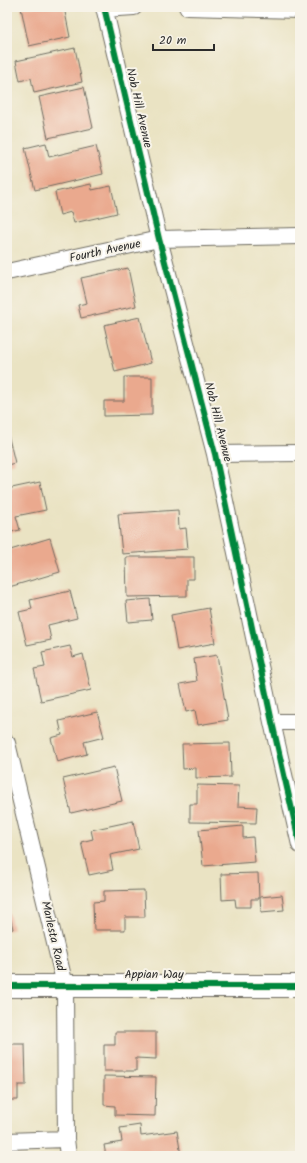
<svg xmlns="http://www.w3.org/2000/svg" width="307" height="1163" font-family="Kalam,sans-serif">
<style>
.building{fill:#eaa98e}
.lines{fill:none;stroke-linecap:round;stroke-linejoin:round}
.minor-casing{stroke:#6e6b60;stroke-width:18}
.secondary-casing{stroke:#6e6b60;stroke-width:24}
.minor{stroke:#fff;stroke-width:16}
.secondary{stroke:#fff;stroke-width:22}
.cycleway-casing{stroke:#f7f3e8;stroke-width:8}
.cycleway{stroke:#00873e;stroke-width:6}
.labels{text-anchor:middle;dominant-baseline:central;stroke-width:4;stroke-linejoin:round;paint-order:stroke}
.street-label{font-size:12px;fill:#2b2b2b;stroke:#f7f3e8}
</style>
<rect width="100%" height="100%" fill="#f7f3e8"/>
<filter id="ink" filterUnits="userSpaceOnUse"><feTurbulence type="fractalNoise" baseFrequency=".025" numOctaves="2"/><feDisplacementMap in="SourceGraphic" scale="8" xChannelSelector="R" yChannelSelector="G"/><feConvolveMatrix kernelMatrix="1 2 1 2 8 2 1 2 1" color-interpolation-filters="sRGB"/></filter>
<filter id="wash" filterUnits="userSpaceOnUse"><feTurbulence type="fractalNoise" baseFrequency=".012" numOctaves="4" result="noise"/><feDisplacementMap in="SourceGraphic" scale="16" xChannelSelector="R" yChannelSelector="G"/><feGaussianBlur stdDeviation="0.9" result="paint"/><feColorMatrix in="noise" values="0 0 0 0 0 0 0 0 0 0 0 0 0 0 0 0 0 1.4 0 .05"/><feComposite in="paint" operator="in"/></filter>
<g filter="url(#wash)">
<rect width="100%" height="100%" fill="#eae3c3"/>
<g id="blocks">
<path class="building" d="M25,7h39l6,30 -41,9 -8,-38z
M75,48l7,34 -48,11 -3,-15 -11,3 -4,-20z
M84,87l9,41 -45,10 -9,-41z
M46,143l3,14 47,-11 7,28 -68,16 -10,-42z
M91,184l1,6 19,-4 6,27 -43,10 -3,-11 -11,3 -5,-23z
M128,268l8,38 -55,12 -3,-13 9,-2 -6,-25z
M140,317l11,46 -36,9 -11,-47z
M124,377h28v38l-48,1v-15h20z
M7,430l8,33 -8,2z
M40,482l6,28 -30,6 4,14 -13,3v-44z
M178,510l1,19 7,-1 2,21 -66,5 -4,-40z
M50,538l10,34 -51,15 -2,-7v-29z
M126,557h68v22h-7v17l-60,1z
M70,591l7,27 -29,7 3,15 -24,5 -8,-33 13,-3 -2,-9z
M150,599l2,21 -24,2 -2,-21z
M209,608l6,35 -38,7 -6,-35z
M70,646l3,11 10,-3 8,36 -50,11 -7,-32 11,-2 -3,-15z
M217,655l11,65 -30,5 -3,-15 -9,2 -6,-28 17,-3 -3,-22z
M97,712l7,25 -20,5 3,12 -30,8 -6,-24 11,-3 -3,-14z
M230,743l1,34 -35,1v-10l-13,1 -1,-25z
M114,767l8,34 -51,12 -8,-34z
M197,785l42,1 -1,20 19,1 -1,16 -66,-1v-18h7z
M133,821l6,28 -29,6 3,15 -24,5 -8,-33 12,-3 -2,-9z
M243,826v12l10,-1 2,25 -52,4 -4,-36z
M258,873l1,26h-8v8h-15l-1,-8 -13,1 -1,-26z
M144,890l1,27h-20v13h-31l-1,-28 11,-1v-10z
M282,895l2,15 -23,2 -1,-15z
M7,905l6,24 -6,2z
M115,1032h41v27l-20,-1v13h-32v-26h11z
M7,1044h18l1,41h-8v15h-11z
M104,1076l52,1 -1,39 -40,-1v-9l-11,-1z
M140,1125l1,11 36,-5 4,25h-75l-2,-11 18,-3 -2,-14z"/>
</g>
</g>
<g filter="url(#ink)">
<use href="#blocks" fill-opacity="0" stroke="#6e6b60" stroke-width="1"/>
<g class="lines">
<defs>
<path id="minor" d="M104,7l55,232 56,215 57,268 28,123
M187,7l113,3
M104,9l30,-2
M7,272l152,-33 141,-3
M215,454l85,-1
M272,722h28
M7,743l58,242 1,154 2,17
M7,1141l59,-2"/>
<path id="secondary" d="M7,986h293"/>
</defs>
<use href="#minor" class="minor-casing"/>
<use href="#secondary" class="secondary-casing"/>
<use href="#minor" class="minor"/>
<use href="#secondary" class="secondary"/>
<defs>
<path id="cycleway" d="M104,7l55,232 56,215 57,268 28,123
M7,986h293"/>
</defs>
<use href="#cycleway" class="cycleway-casing"/>
<use href="#cycleway" class="cycleway"/>
</g>
</g>
<g class="labels">
<g class="street-label">
<text transform="translate(139 108) rotate(77)">Nob Hill Avenue</text>
<text transform="translate(105 251) rotate(-12)">Fourth Avenue</text>
<text transform="translate(218 422) rotate(76)">Nob Hill Avenue</text>
<text transform="translate(53 936) rotate(77)">Marlesta Road</text>
<text x="154" y="974">Appian Way</text>
</g>
</g>
<rect width="307" height="1163" fill="none" stroke="#f7f3e8" stroke-width="24"/>
<path d="M153 44v6h61v-6" fill="none" stroke="#2b2b2b" stroke-width="2"/>
<text x="159" y="44" font-size="12" fill="#2b2b2b" stroke="#f7f3e8" stroke-width="3" paint-order="stroke">20 m</text>
</svg>
